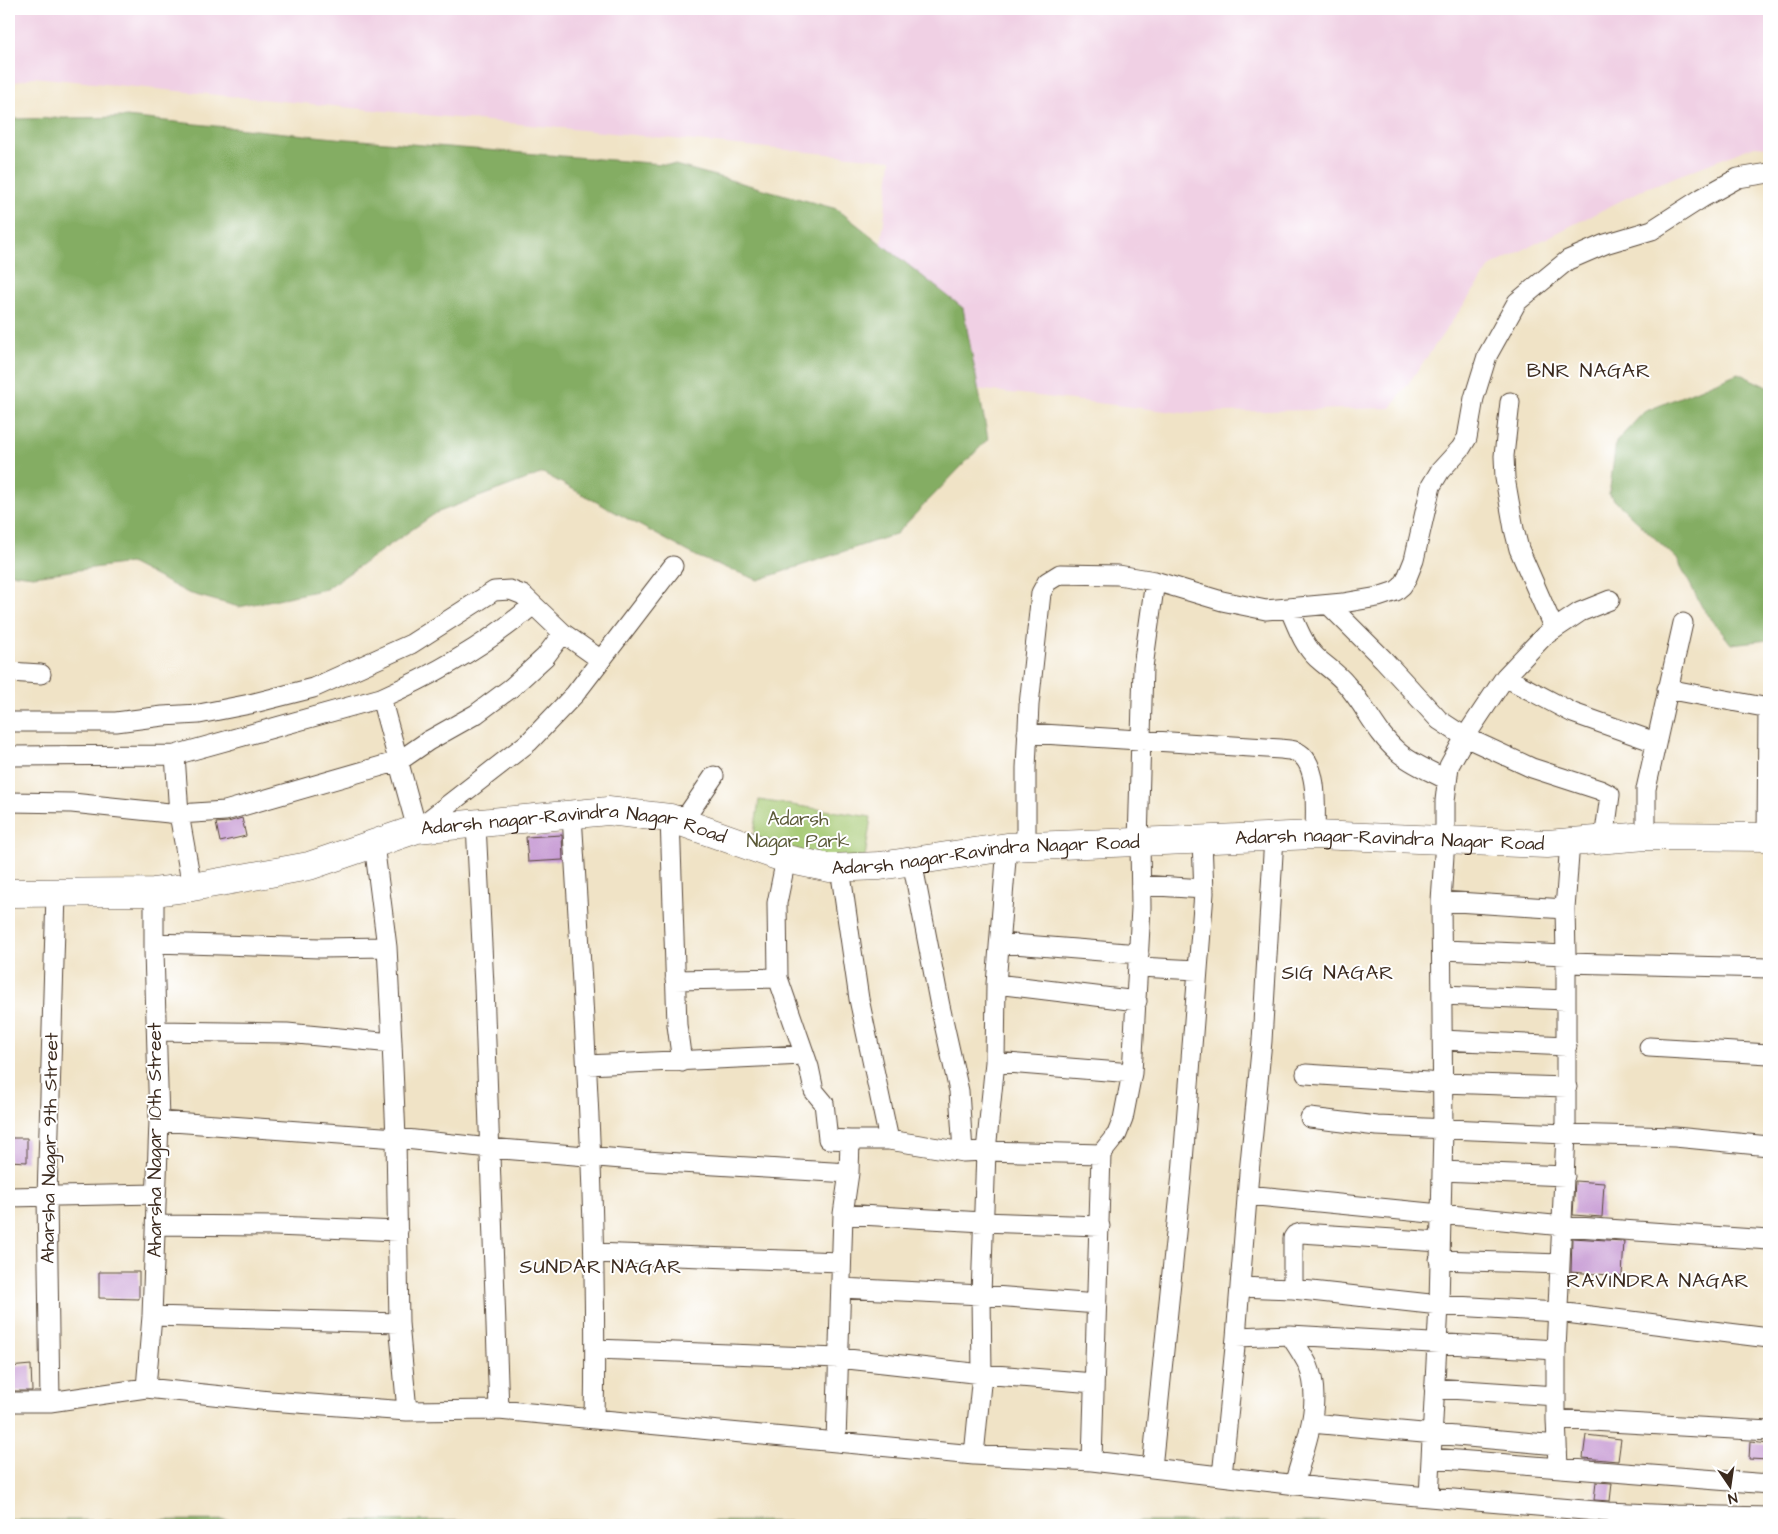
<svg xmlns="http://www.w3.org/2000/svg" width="1778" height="1534" font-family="'Architects Daughter',sans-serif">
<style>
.built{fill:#f0d0e4}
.green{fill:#a5c972;stroke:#707a48}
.forest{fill:#84ad64;stroke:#606c41}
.building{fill:#c79bd4}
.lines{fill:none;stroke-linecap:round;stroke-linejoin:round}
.street-casing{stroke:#564637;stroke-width:21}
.secondary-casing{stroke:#564637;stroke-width:29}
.street{stroke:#fff;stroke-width:19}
.secondary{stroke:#fff;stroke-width:28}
.labels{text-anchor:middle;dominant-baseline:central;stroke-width:4;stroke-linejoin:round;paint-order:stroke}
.park-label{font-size:19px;fill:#5b5a37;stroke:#fff}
.street-label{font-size:19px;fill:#3b2a1e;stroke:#fff}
.neighbourhood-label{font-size:20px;letter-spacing:1px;fill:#3b2a1e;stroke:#fff}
</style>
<rect width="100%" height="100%" fill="#fff"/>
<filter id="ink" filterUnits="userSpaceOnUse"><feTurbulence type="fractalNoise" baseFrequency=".02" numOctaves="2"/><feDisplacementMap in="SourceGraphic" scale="10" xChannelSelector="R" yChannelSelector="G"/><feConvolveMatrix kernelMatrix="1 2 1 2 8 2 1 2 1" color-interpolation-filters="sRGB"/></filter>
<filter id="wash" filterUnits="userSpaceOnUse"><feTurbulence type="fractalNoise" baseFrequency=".0096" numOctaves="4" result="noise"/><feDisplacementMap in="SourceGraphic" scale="20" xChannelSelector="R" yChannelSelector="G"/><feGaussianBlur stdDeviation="1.12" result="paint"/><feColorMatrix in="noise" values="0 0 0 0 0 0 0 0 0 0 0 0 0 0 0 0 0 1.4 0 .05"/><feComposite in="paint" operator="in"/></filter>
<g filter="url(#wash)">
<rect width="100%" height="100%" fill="#f0e3c6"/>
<path class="built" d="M9,9h1760v138l-14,-1 -111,43 -153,77 -100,142 -208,5 -317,-37 25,-216 -858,-83 -24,7z"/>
<path class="green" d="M759,800l112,17 -7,47 -112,-17z"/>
<path class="forest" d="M126,117l209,21 340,27 162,44 126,99 25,131 -92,95 -138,46 -60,-23 -155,-84 -107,40 -110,76 -87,18 -51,-14 -58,-30 -97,13 -24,-3v-454z
M1738,373l31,15v252l-38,4 -29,-37 -25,-48 -68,-64 7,-53 28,-30z
M9,1520l1760,3v2h-1760z"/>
<g id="blocks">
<path class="building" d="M242,818l4,18 -26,6 -4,-19 12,-1z
M562,835l1,25 -35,2 -2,-25z
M9,1138h18v24l-18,-1z
M1575,1181l29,2 -2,34 -29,-2z
M1572,1238l52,3 -2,35 -51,-4z
M99,1272h40v27l-40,-1z
M31,1365l1,26h-23v-24z
M1586,1435l35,4 -3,22 -35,-3z
M1750,1442l19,2v16l-20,-1z
M1596,1482l16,1 -2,18 -16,-1z"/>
</g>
</g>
<g filter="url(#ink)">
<use href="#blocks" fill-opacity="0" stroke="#564637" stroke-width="1"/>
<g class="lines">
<defs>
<path id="street" d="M1510,402l-6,54 1,22 9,51 5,20 35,80
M1329,605l54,54 56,61 26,17 67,31 68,22 10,5 -6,45
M1289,608c8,18 14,37 28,50 10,9 21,16 29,26 19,21 30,49 51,67 14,13 34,20 50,29
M9,672l32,2
M1505,677l68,36 82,29
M1667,689l102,19
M381,698l36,131 112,-87 46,-48 98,-128
M9,722h107l47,-6 36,-2 51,-10 63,-16 98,-44 83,-53 16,-1 13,5 40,38 38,27
M1027,733l254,16c5,1 12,1 16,3 23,11 18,62 18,83
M175,755l4,59 13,73
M9,756l166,-1 206,-57c55,-24 107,-54 152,-93
M9,802l63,1 107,11 46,-3 174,-50 29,-20 48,-27 35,-26 34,-31 18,-24
M572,815c12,201 26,402 22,604
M476,824l8,162 15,424
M1646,836v-47l37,-166
M1767,837l1,-129
M1138,842l5,-175 12,-86
M374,844l13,103 5,96 4,95 3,185 8,88
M1026,846v-78l3,-63 12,-112 6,-11 13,-8 58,1 37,6 67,20 44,9 77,-7 35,-6 18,-6 6,-5 4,-6 8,-20 17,-74 9,-15 21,-23 6,-10 7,-40 13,-42 30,-54 51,-42 37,-16 47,-14 50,-32 36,-20 31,-5
M786,859l-9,44 1,75 31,89 5,24 10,12 4,36 22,1
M912,861l28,145 19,85 4,61
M840,868l19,131 30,141
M1141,885l63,4
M1441,901l124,8
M154,943l166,5 67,-1
M1000,943l139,11
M1443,950l123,5
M1566,963l203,5
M1139,967l58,3
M675,980l103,-2
M996,984l141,17
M1442,995l124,5
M157,1031l130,2 105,10
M1442,1040l125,6
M1649,1047l120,7
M682,1062l-5,-37 -7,-207 18,-4 26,-38
M995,1062l137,11
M587,1065l216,-10
M1306,1074l137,9 124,4
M1310,1118l67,8 189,8 109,3 94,9
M159,1121l237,17 94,10 156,13 203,12
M1442,1171l123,5
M1247,1195l316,31 206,14
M9,1197l147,-3
M843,1214l140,8 117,4
M156,1225l119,1 123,5
M594,1253l247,9
M1439,1260l121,4
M1240,1287l53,2 146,16 119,7 211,26
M841,1288l140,7 116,9
M1293,1289v-51l2,-3 6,-2 139,9
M152,1316l247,7
M1290,1335c6,10 13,20 18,30 16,38 -4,82 -14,120
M1236,1337l54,-2 266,15
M595,1349l244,9 143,16 112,9
M146,1388l6,-72 7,-195 -5,-170v-59
M1434,1388l122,8
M9,1402h41l96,-14 124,13 137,10 92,-1 475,45 118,6 222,26 115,10 179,15 67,3 94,2
M50,1402l-3,-205 9,-303
M1556,1419l213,12
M1311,1423l246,22
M836,1442l7,-228 6,-41 1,-33h39l74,12 23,-1 115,3
M974,1455l8,-81 -1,-79 5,-144 9,-89 1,-78 11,-137
M1431,1458l338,26
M1092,1461l9,-307 16,-20 6,-15 9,-46 9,-165 -1,-66
M1558,1467l-2,-48v-69l10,-216v-179l-1,-46 5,-67
M1152,1468l30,-294 22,-281 -2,-53
M1222,1476l14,-139 13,-164 13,-132 12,-204
M1429,1497l10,-192 4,-176 -2,-228 4,-61v-39l4,-35 16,-29 40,-60 39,-41 36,-24 30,-12"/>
<g id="secondary">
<path id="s1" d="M9,893l145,-1 38,-5 117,-21 108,-37 191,-18 62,7 116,41 44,9 50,-2 127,-19 308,-12 232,9 99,-8 123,1"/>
</g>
</defs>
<use href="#street" class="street-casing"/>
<use href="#secondary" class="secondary-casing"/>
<use href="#street" class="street"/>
<use href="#secondary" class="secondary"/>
</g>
</g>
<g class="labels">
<g class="park-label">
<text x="798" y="819">Adarsh<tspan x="798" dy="22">Nagar Park</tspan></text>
</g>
<g class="street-label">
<text stroke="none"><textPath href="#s1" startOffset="575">Adarsh nagar-Ravindra Nagar Road</textPath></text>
<text stroke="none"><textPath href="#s1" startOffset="1400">Adarsh nagar-Ravindra Nagar Road</textPath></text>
<text stroke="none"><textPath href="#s1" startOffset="995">Adarsh nagar-Ravindra Nagar Road</textPath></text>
<text transform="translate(155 1140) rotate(-90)">Aharsha Nagar 10th Street</text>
<text transform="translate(50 1148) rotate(-89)">Aharsha Nagar 9th Street</text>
</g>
<g class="neighbourhood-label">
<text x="1589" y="371">BNR NAGAR</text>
<text x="1338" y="973">SIG NAGAR</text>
<text x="601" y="1267">SUNDAR NAGAR</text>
<text x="1658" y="1281">RAVINDRA NAGAR</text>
</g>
</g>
<rect width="1778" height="1534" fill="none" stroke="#fff" stroke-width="30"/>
<g transform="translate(1730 1486) rotate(167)" stroke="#ffffff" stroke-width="4" paint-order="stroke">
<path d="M0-4L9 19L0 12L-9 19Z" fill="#3b2a1e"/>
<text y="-8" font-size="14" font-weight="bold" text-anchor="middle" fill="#3b2a1e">N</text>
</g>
</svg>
